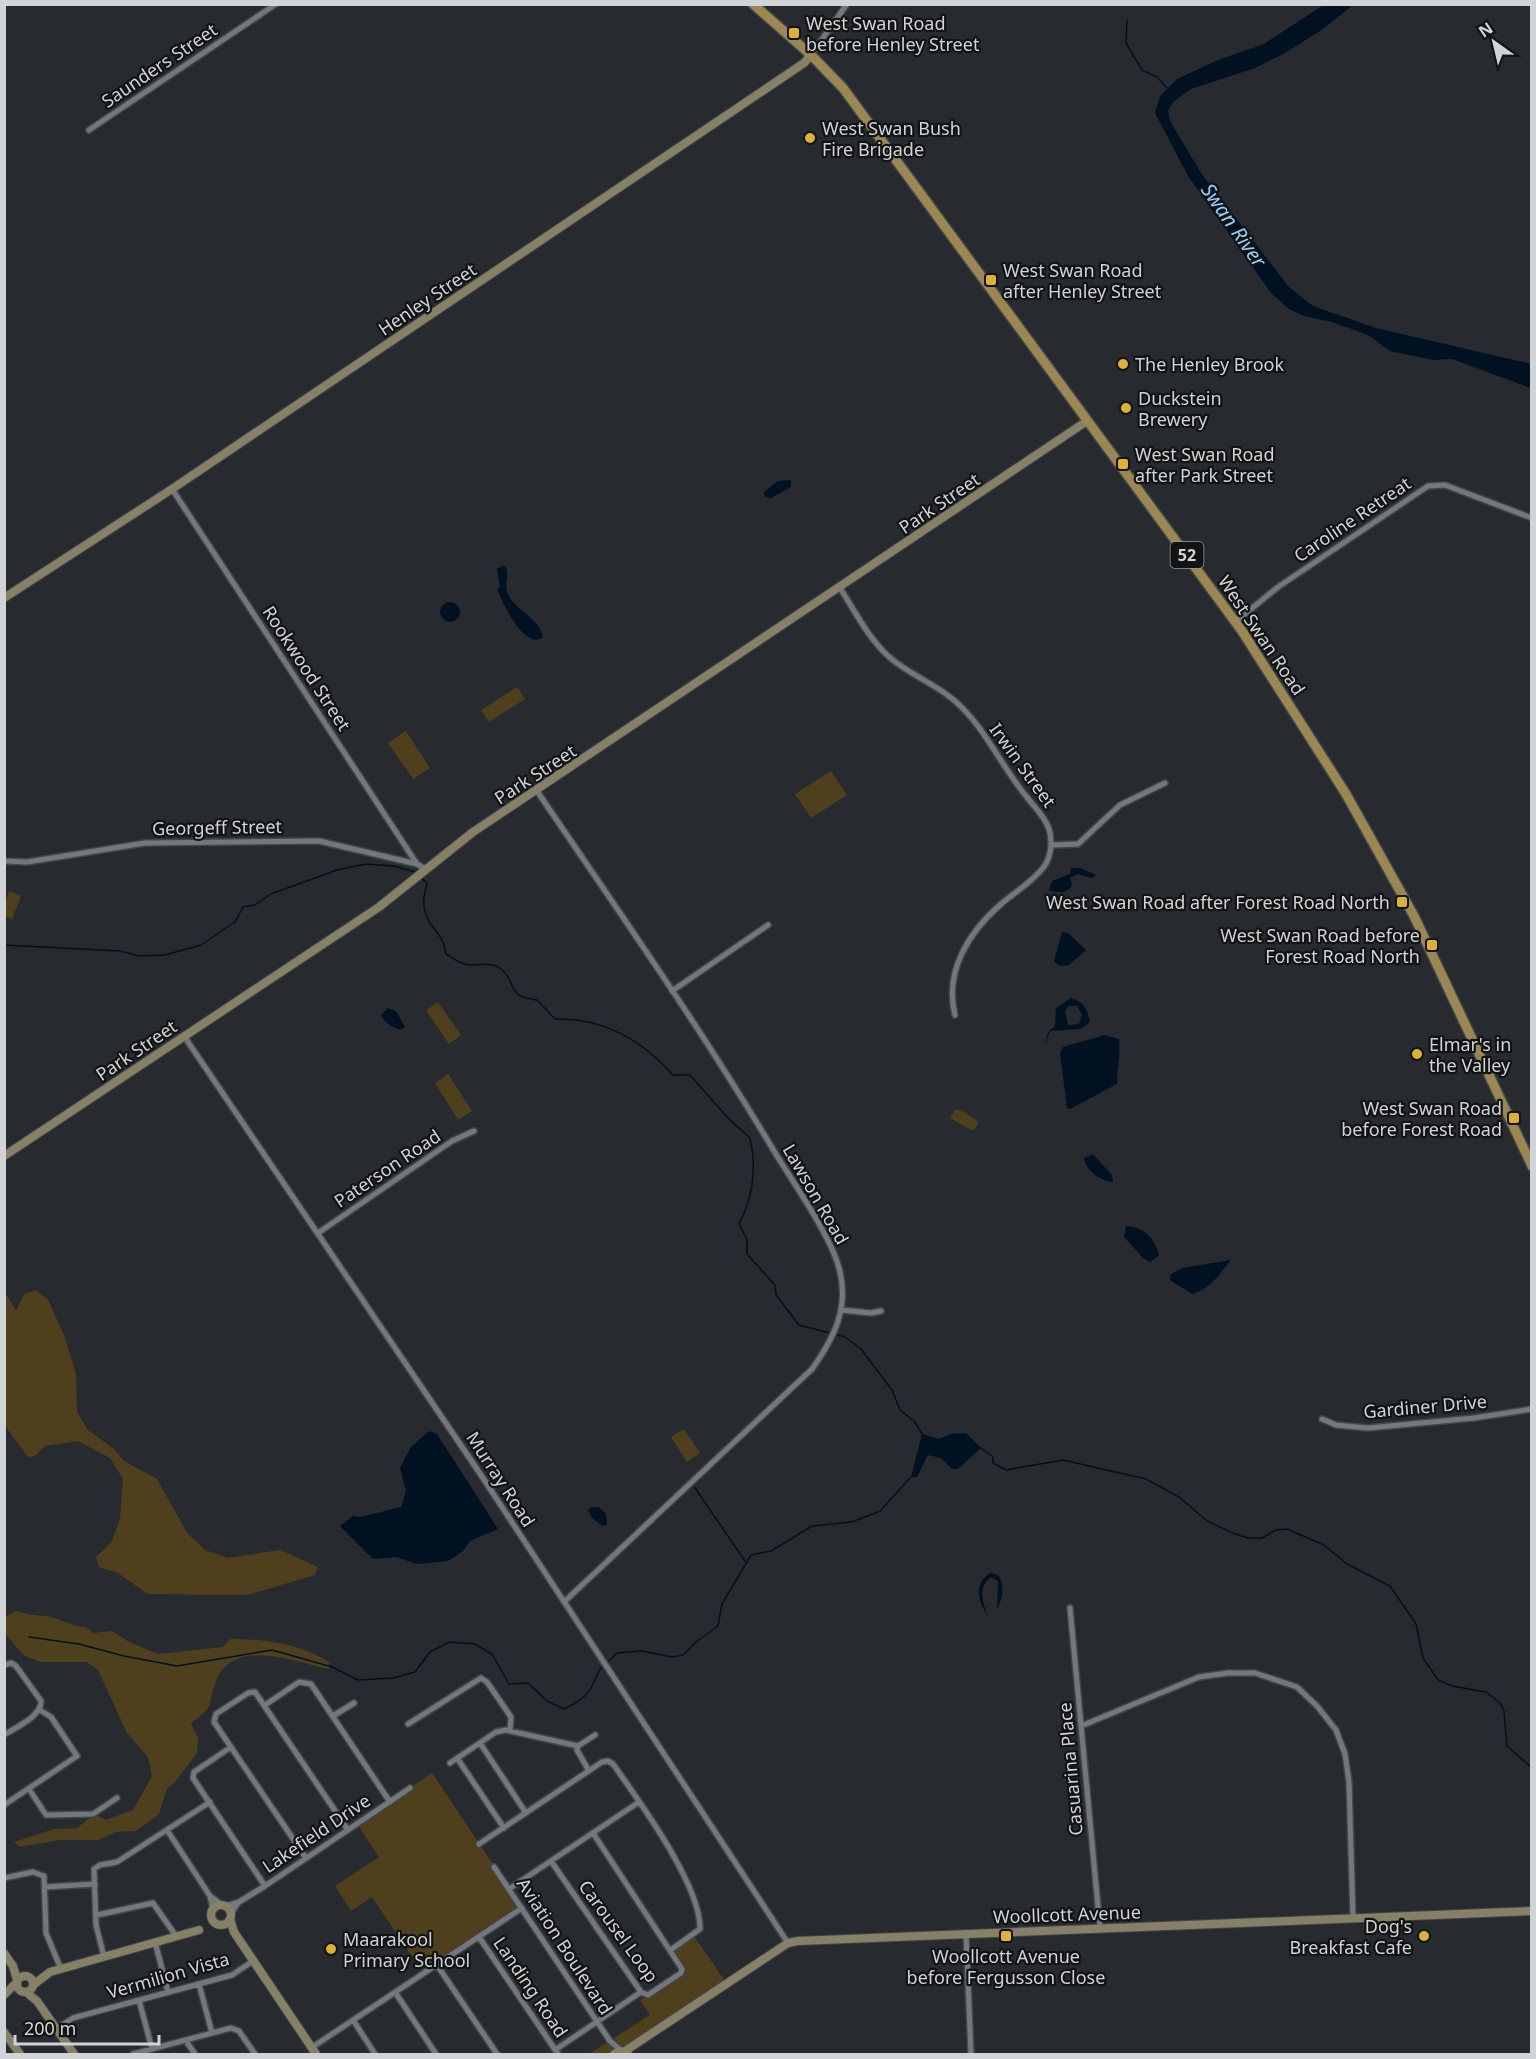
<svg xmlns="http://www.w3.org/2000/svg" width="1536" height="2059" font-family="'Noto Sans',sans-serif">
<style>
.green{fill:#4e401c}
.water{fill:#012;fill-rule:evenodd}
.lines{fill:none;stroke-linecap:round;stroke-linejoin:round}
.stream{stroke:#012;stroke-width:1.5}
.street-casing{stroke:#424649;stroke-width:8}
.secondary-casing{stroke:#424649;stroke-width:10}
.primary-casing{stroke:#424649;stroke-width:12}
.street{stroke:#73787c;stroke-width:5}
.secondary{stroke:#868066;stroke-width:8}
.primary{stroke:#9a8751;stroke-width:9}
.poi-dot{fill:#deb133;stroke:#121315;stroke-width:2}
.labels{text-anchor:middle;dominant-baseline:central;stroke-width:4.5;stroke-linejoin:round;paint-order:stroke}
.shield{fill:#121315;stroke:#989a9c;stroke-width:1.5}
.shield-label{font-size:16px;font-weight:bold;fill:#d1d4d6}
.poi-label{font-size:18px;fill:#d1d4d6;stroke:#121315;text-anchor:start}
.street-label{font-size:18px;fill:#d1d4d6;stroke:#121315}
.water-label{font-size:20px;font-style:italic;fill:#94cffb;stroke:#121315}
</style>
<rect width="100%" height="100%" fill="#272b2f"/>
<path class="green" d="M517,687l8,12 -36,23 -8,-12z
M406,731l24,37 -17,11 -25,-36z
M831,771l16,24 -36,23 -16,-24z
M9,891l12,5 -9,23 -7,-3v-12z
M438,1002l23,33 -12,9 -23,-34z
M448,1074l24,37 -14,9 -23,-37z
M955,1110h6l18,12 -6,9 -23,-13z
M36,1290l12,10 16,35 12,39 1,38 11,18 26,19 10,12 33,18 30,54 18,17 23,8 52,-8 38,17 -3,8 -68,20 -99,-1 -30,-21 -19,-6 -3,-10 15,-14 9,-24 3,-40 -13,-21 -32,-17 -33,5 -10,10 -7,1 -23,-31v-134l11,19 8,-17z
M684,1429l16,24 -13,9 -16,-25z
M16,1611c11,4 17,4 28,5 15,1 27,11 42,11l7,6 19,-2 17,11 29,12 65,-7 7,-8c36,0 68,4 99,23v7c-35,-7 -95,-33 -113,12 -10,25 1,24 -25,42l7,15 -1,15 -21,28 -9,8 -8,25 -23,17 -20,1 -18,8h-38l-40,7 -6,-5 40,-13 23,-1 12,-10 9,-2 8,4 27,-10 19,-34 -4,-19 -21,-24 -29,-63 -11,-8h-47l-17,-7 -18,-22 -1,-15z
M432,1773l90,135 -99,65 -51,-76 -21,14 -16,-25 44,-29 -22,-33z
M694,1936l33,48 -113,70h-25l61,-39 -10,-15 41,-27 -9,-24z"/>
<path class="water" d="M1325,4l28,1 -30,24 -38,24 -30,15 -64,21 -17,12 -6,9 2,11 31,52 88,114 24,19 63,22 155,36v24l-79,-29 -19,1 -43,-9 -22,-16 -36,-13 -28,-6 -15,-7 -18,-16 -83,-117 -33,-63 5,-17 17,-17 41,-19 46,-16z
M791,480v7l-20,11 -6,-1 -1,-5 14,-11z
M502,566l4,1c4,11 -4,19 4,31 9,14 30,21 33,39l-3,2c-19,5 -37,-36 -43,-50l3,-2 -3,-18z
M440 612a10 10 0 1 1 20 0a10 10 0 1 1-20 0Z
M1071,868h9l16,7 -4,3 -14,-4 -8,4 2,8c-7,8 -14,7 -23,4l3,-9 18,-7z
M1062,932l6,1 18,17 -17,15 -10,1 -5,-5z
M1071,998c13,4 16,10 19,24l-10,7 -30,2 -5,14 3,-13 7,-6 1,-18zM1069,1006h8l5,9 -3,9 -11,1 -3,-14z
M388,1008l8,3 9,16 -5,3c-7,-3 -16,-7 -19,-15z
M1105,1035l14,4c2,16 -2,29 -2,45l-47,25 -3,-1 -7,-55 3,-6z
M1093,1154l19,21 1,7c-13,-1 -27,-11 -29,-24z
M1126,1226c17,0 30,13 33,30l-9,6 -6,-3 -20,-22z
M1231,1260c-12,14 -20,29 -39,34l-22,-14 1,-6 11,-6z
M429,1431l8,3 61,95 -28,12 -7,10 -15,10 -31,3 -21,-7 -23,2 -33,-33 13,-10 8,1 40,-10 5,-16 -6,-23 11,-21z
M966,1433l15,15 -23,21h-6l-11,-11 -13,-3 -11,22h-6l11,-43 17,5 12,-5z
M592,1507h7l7,7 1,10 -4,2 -11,-8 -4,-8z
M990,1573l8,2c8,11 4,24 -1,35l1,-29 -7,-4c-14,11 -8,25 -3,40 -9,-15 -16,-32 2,-44z"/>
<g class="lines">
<path class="stream" d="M1127,20l-1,23 16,27 15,7 10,11
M421,878l6,5c-1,8 -5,14 -3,23 2,22 19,24 22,48 7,4 17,12 26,11 10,0 19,-3 28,3 19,15 4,28 37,32l18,19c47,-2 87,21 118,56h17l37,42 23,21c7,30 3,59 -11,86l8,15v15l28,31 1,10 23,30 46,12 16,12 31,41 8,20 15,12 7,12
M4,945l116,6 19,5 26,-1 36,-10 34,-23 8,-15 12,-2 16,-11 66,-24 29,-6 27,2 23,6
M981,1448l12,9v6l13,7 57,-10 83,19 33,18 28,24 28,13 13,4h14l14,-8 11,-1 37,16 23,19 43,22 26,38 7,34 15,22 14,6 34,6 14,11 4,8 3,35 25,22
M695,1488l50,73
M29,1637l50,7 45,12 53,10 95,-16 60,17 26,13 35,-2 22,-6 15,-20 19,-10 26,2 17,10 17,30 19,-1 19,18 17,8c10,-5 22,-11 27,-21 5,-8 5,-15 12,-22
M607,1663l10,-10 25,-2 30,6 11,-2 13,-13 22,-16 4,-22 29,-49 20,-4 41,-25 40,-4 28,-11 31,-34"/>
<defs>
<path id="street" d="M811,55l36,-51
M89,130l187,-126
M172,489l245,375
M840,588c15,23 27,48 47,67 20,19 48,28 68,46 30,26 46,65 71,95 8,11 19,20 23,33 4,13 2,29 -6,39 -12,15 -28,24 -42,36 -32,28 -57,67 -46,111
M1235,622l43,-35 150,-101 17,-1 87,33
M537,791c82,121 166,240 240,365 18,29 54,81 62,112 11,39 -5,70 -27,101l-248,233
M1052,845l26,-1 42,-39 45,-22
M4,861l23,1 118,-19 174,-2 98,23 10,6
M672,991l96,-66
M184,1036l297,439 307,468
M318,1233l134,-92 22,-10
M841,1310l30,3 10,-2
M1322,1419l14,6 32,3 106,-10 58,-9
M1070,1608l30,320
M4,1665l7,-2 5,3 25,35c0,16 -25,26 -37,34
M265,1705l34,-23 12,2 79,118
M333,1716l21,-13
M408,1724l73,-46 6,4 24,35 -1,14
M1081,1726l118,-49 29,-4h27l42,14 20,19 19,24 9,24 4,28 4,136
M480,1743l46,70
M231,1747l-37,25 -1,6 72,108
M457,1758l47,70
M450,1763l46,-31 10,-2 72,16
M589,1771l-12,-21 1,-4 17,-11
M29,1789l17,26 47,-1 24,-16
M4,1805l73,-49 -26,-39 -11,-7
M167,1830l43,66 12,9
M479,1844l123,-82 6,-1 5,3c26,37 88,121 87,165l-28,20
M306,1858l-92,-136 2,-8 32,-21 7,-1 93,138
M551,1861l90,131 7,3 33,-22 1,-4 -89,-136
M494,1867l116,174 12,10
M4,1878l29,-6 11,4 2,57 15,36
M45,1887l50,-3
M509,1889l130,-87
M210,1896l3,13
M226,1906l13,-4 26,-16 145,-98
M231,1913l7,-10
M97,1915l56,-12 23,33
M966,1933l5,121
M479,1937l79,117
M155,1942l13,50
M104,1957l-8,-32 -2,-56 6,-4 17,-3 93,-60
M437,1965l60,89
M199,1984l13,49
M395,1992l41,62
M139,2000l13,49
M353,2020l22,34
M56,2029l17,-11 159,-43 21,-14
M189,2039l-1,5 7,10
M311,2048l211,-140
M555,2050l86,-58
M133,2054l98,-26 8,3 16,23"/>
<path id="secondary" d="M4,598l168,-109 632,-426 7,-8
M4,1156l375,-249 94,-75 614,-411
M211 1915a10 10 0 1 1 20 0a10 10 0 1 1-20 0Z
M230,1919l4,13 82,122
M4,1953l9,13 4,14
M17 1984a8 8 0 1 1 16 0a8 8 0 1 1-16 0Z
M33,1985l17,-13 149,-42
M26,1992l11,9 37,53
M4,1995l13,-13
M4,2032l16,22
M625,2051l163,-108 10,-2 734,-30
M614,2054l6,-3 8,3"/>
<path id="primary" d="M753,4l58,51 32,33 399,543 104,163 68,122 118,250"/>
</defs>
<use href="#street" class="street-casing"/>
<use href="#secondary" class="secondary-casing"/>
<use href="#primary" class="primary-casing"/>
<use href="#street" class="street"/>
<use href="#secondary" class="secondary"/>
<use href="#primary" class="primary"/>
</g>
<g class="poi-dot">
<rect x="788" y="27" width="12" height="12" rx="3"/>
<circle cx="810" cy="138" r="6"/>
<rect x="985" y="274" width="12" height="12" rx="3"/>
<circle cx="1123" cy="364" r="6"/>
<circle cx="1126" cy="408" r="6"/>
<rect x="1117" y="458" width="12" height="12" rx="3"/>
<rect x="1396" y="896" width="12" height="12" rx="3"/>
<rect x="1426" y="939" width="12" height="12" rx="3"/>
<circle cx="1417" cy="1054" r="6"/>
<rect x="1508" y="1112" width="12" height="12" rx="3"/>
<rect x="1000" y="1930" width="12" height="12" rx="3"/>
<circle cx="1424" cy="1936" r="6"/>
<circle cx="331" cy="1949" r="6"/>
</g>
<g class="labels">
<rect class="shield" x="1170.5" y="542" width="33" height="26" rx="4.5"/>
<g class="shield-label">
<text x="1187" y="555">52</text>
</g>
<g class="poi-label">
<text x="806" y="23">West Swan Road<tspan x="806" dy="21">before Henley Street</tspan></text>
<text x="822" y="128">West Swan Bush<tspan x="822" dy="21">Fire Brigade</tspan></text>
<text x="1003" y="270">West Swan Road<tspan x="1003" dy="21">after Henley Street</tspan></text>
<text x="1135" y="364">The Henley Brook</text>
<text x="1138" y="398">Duckstein<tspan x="1138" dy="21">Brewery</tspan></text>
<text x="1135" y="454">West Swan Road<tspan x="1135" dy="21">after Park Street</tspan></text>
<text x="1390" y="902" text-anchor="end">West Swan Road after Forest Road North</text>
<text x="1420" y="935" text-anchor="end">West Swan Road before<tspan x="1420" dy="21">Forest Road North</tspan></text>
<text x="1429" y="1044">Elmar's in<tspan x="1429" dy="21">the Valley</tspan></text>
<text x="1502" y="1108" text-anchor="end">West Swan Road<tspan x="1502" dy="21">before Forest Road</tspan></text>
<text x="1412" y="1926" text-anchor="end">Dog's<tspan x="1412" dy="21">Breakfast Cafe</tspan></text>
<text x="343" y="1939">Maarakool<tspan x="343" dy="21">Primary School</tspan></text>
<text x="1006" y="1956" text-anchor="middle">Woollcott Avenue<tspan x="1006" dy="21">before Fergusson Close</tspan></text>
</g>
<g class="street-label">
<text transform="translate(159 65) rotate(-34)">Saunders Street</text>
<text transform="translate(427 299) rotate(-34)">Henley Street</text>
<text transform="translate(939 503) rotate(-34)">Park Street</text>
<text transform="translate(1352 519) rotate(-34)">Caroline Retreat</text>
<text transform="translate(1262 635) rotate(56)">West Swan Road</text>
<text transform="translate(307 668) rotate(57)">Rookwood Street</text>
<text transform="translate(1023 765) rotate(54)">Irwin Street</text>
<text transform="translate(535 774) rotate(-33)">Park Street</text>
<text transform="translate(217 827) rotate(-1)">Georgeff Street</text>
<text transform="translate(136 1050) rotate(-34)">Park Street</text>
<text transform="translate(387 1168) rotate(-34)">Paterson Road</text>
<text transform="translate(816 1194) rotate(60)">Lawson Road</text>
<text transform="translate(1425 1406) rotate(-5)">Gardiner Drive</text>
<text transform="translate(501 1479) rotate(57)">Murray Road</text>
<text transform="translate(1070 1769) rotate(-95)">Casuarina Place</text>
<text transform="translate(316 1833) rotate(-34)">Lakefield Drive</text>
<text transform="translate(1067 1914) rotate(-2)">Woollcott Avenue</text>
<text transform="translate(619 1931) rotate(54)">Carousel Loop</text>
<text transform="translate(565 1946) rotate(57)">Aviation Boulevard</text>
<text transform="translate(168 1975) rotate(-16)">Vermilion Vista</text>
<text transform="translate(531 1987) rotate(56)">Landing Road</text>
</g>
<g class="water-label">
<text transform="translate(1234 225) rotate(55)">Swan River</text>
</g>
</g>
<rect width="1536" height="2059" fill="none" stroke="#d1d4d6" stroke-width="12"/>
<g transform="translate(1494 42) rotate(326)" stroke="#121315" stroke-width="4.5" paint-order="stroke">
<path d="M0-4.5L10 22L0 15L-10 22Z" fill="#d1d4d6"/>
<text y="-9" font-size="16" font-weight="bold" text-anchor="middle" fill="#d1d4d6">N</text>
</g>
<path d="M15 2035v9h144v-9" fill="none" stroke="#d1d4d6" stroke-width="3"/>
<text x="24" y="2035" font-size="18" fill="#d1d4d6" stroke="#121315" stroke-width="4.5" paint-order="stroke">200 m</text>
</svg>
